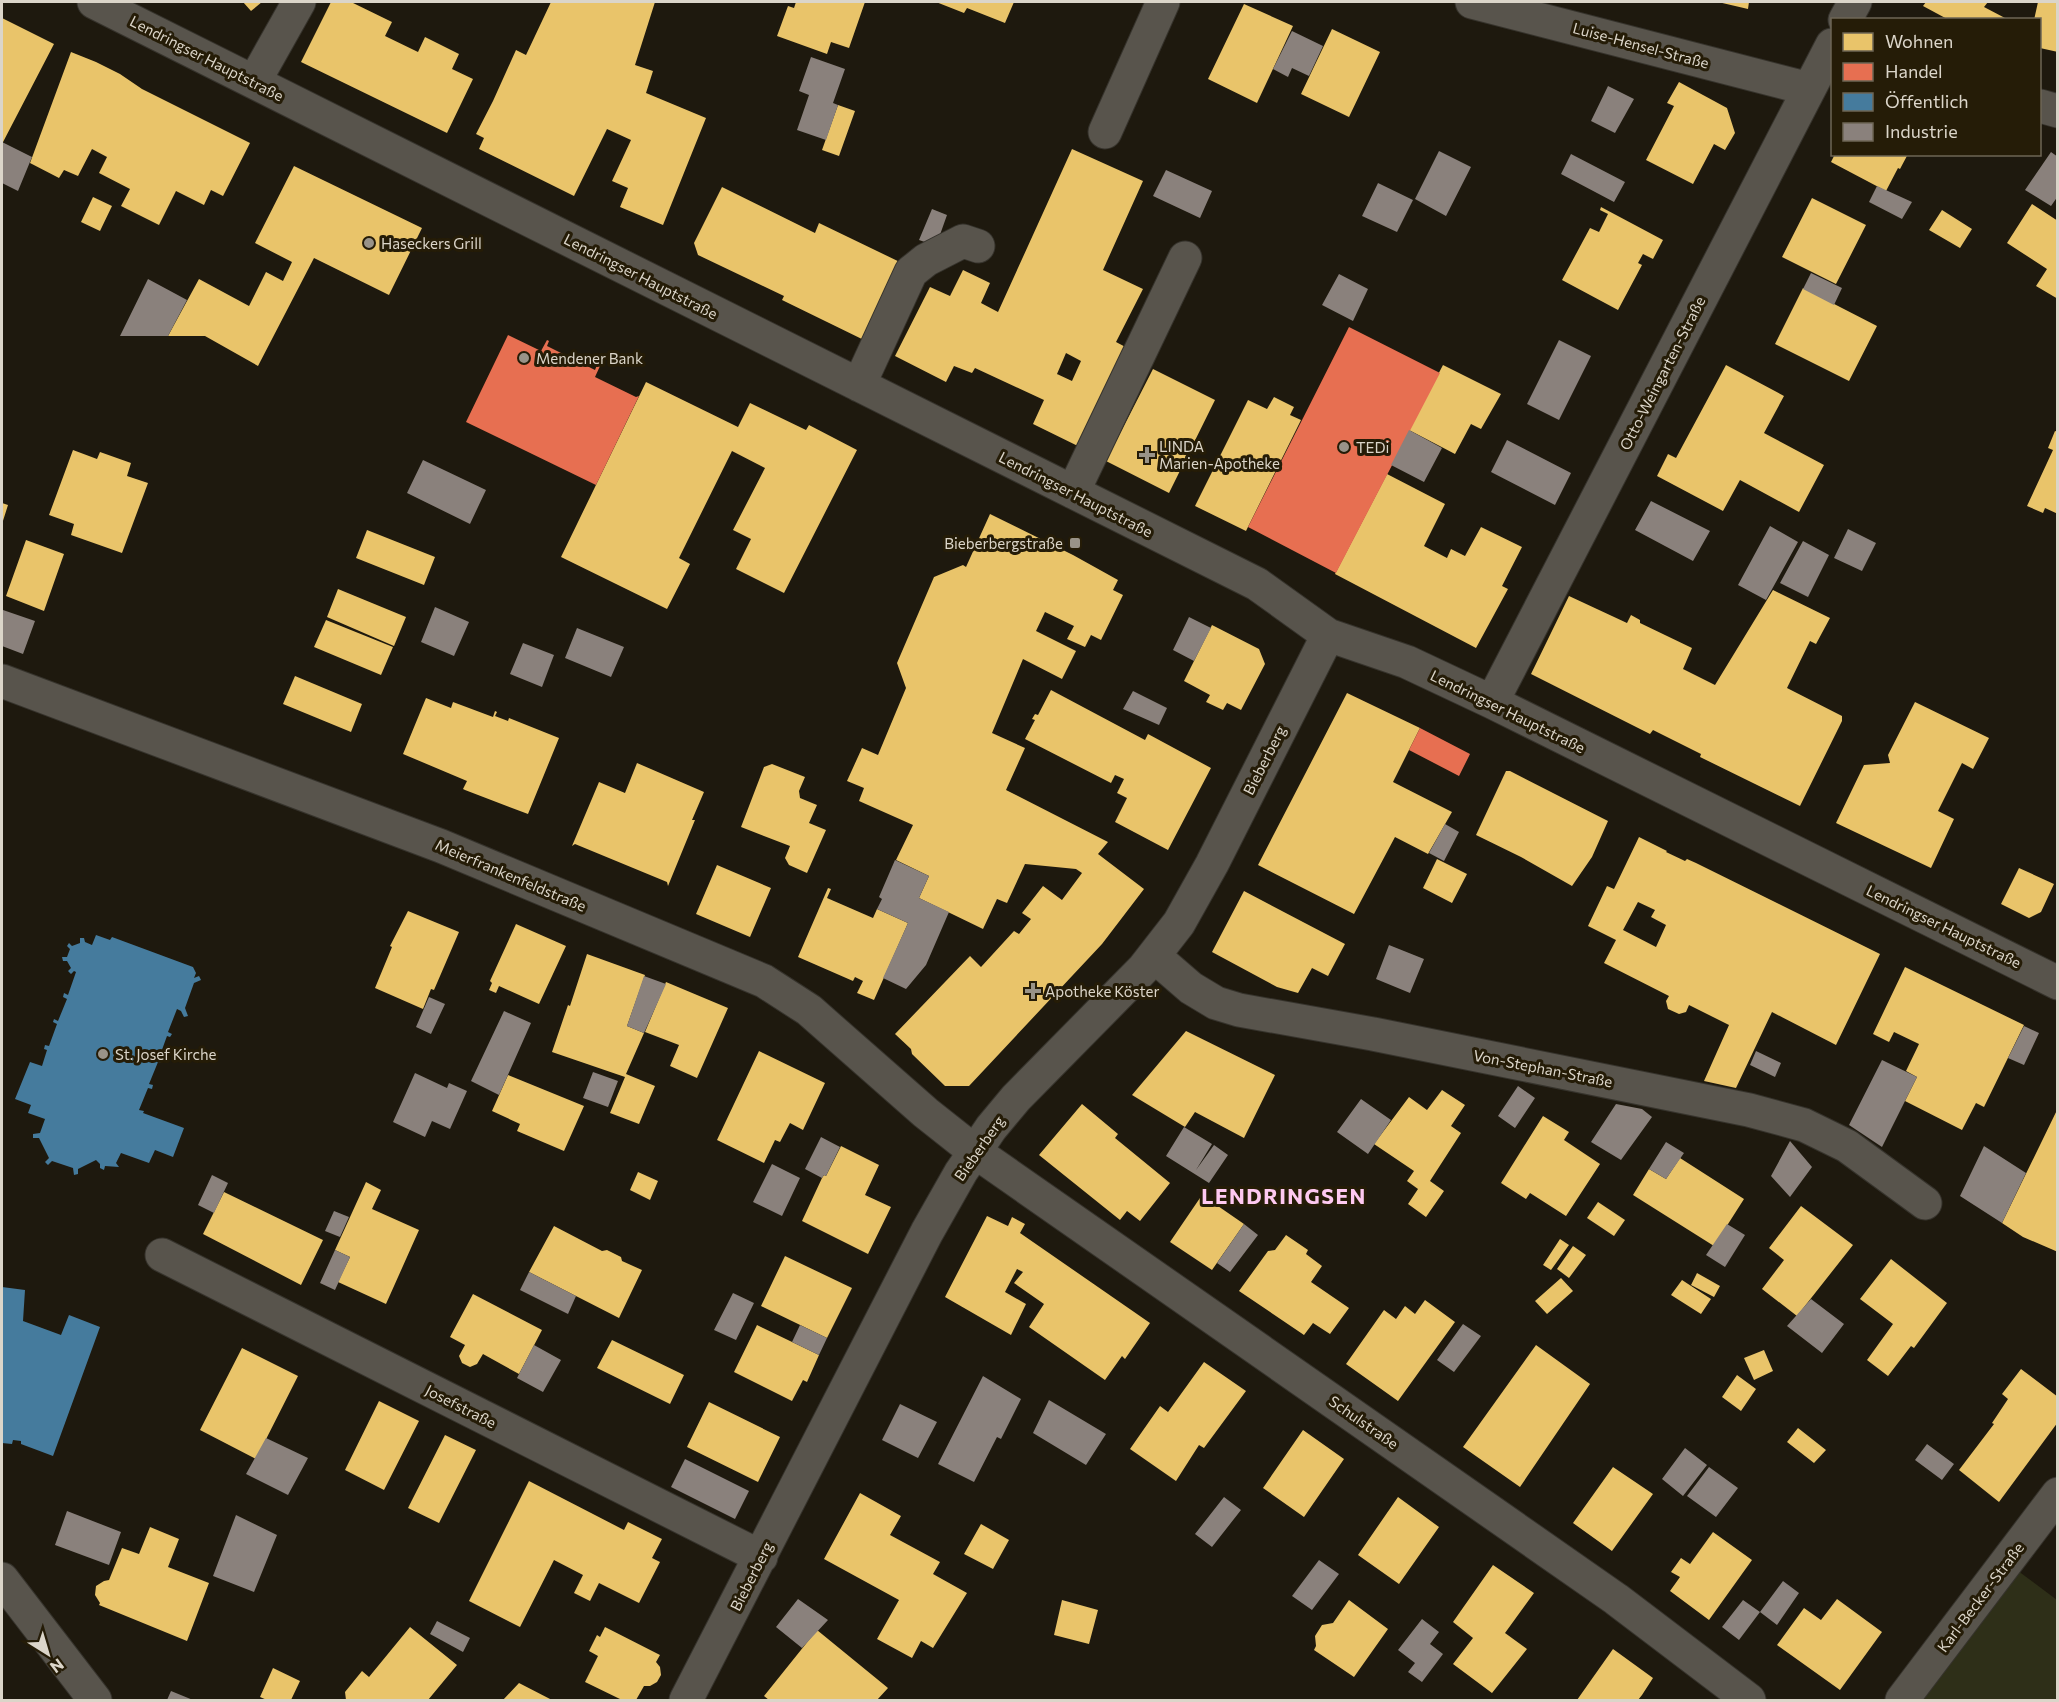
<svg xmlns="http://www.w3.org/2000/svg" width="2059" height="1702" font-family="Commissioner,sans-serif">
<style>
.green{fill:#2e2f18}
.homes{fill:#e9c46a;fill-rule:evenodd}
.shops{fill:#e76f51}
.public{fill:#457b9d}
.industry{fill:#8a817c}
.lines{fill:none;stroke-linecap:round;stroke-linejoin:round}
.minor-casing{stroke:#36332c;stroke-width:35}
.minor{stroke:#58544c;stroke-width:33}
.poi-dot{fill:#999388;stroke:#251c07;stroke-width:2}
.labels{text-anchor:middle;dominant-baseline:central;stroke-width:6;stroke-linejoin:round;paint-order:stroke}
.street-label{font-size:15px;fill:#dbd5c9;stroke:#251c07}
.poi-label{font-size:15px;fill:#dbd5c9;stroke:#251c07;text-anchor:start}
.district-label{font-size:21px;font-weight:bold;letter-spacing:1.5px;fill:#fec9f1;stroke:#251c07}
</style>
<rect width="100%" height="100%" fill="#1e190e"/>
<path class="green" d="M2006,1562l51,38v100h-155z"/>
<path class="homes" d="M243,2h19l-11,9z
M331,2h20l41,20 -7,14 33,16 7,-15 34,17 -7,15 21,10 -26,54 -146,-71z
M551,2h104l-20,63 18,6 -7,22 60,25 -43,107 -43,-18 8,-19 -16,-7 19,-41 -24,-11 -33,67 -95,-47 5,-11 -8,-4 17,-33 23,-51 10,5z
M796,2h69l-16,46 -18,-6 -4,12 -50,-18 11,-30 6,2z
M936,2h78l-9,21 -38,-15 -3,5z
M1718,2h31l-1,7z
M1926,2h62l-4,5 21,11 -1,2h-55l-26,-14z
M2038,2h20v50l-18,-4v-28h-6z
M1244,4l49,22 -36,77 -49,-24z
M2,18l52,26 -52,100z
M1332,29l48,23 -31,65 -48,-23z
M71,52l25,10 24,12 22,15 108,54 -27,53 -12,-6 -7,15 -28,-14 -17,34 -38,-19 9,-17 -31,-16 8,-16 -15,-8 -14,27 -14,-6 -5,8 -29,-15z
M1679,82l48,26 8,25 -10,17 -11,-6 -21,40 -47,-24 28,-54 -7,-3z
M838,105l17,6 -16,45 -17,-6z
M1072,149l71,32 -40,89 40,19 -27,53 19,10 -49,98 -53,-26 11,-24 -69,-32 -3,5 -18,-7 -8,16 -51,-26 35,-69 20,9 13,-26 27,13 -9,20 17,9zM1066,353l15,8 -9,20 -15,-7 -3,7z
M1835,154h73l-8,15 -2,-1 -12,23 -55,-29z
M294,166l128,62 -33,67 -75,-37 -56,108 -53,-30h-37l31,-57 50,27 17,-34 17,9 9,-19 -37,-19z
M722,187l93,46 4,-10 87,42 -38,77 -86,-42 2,-4 -86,-41 -4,-12z
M93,197l19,9 -12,25 -19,-9z
M1812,198l54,27 -30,59 -54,-27z
M2032,204l26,17v78l-22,-13 11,-17 -40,-26z
M1601,207l62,33 -10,19 -10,-5 -5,9 4,2 -24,45 -56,-30 28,-52 9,4 9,-18 -8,-4z
M1942,210l30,19 -12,19 -31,-18z
M1803,288l74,38 -28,55 -74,-37z
M1443,365l58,29 -20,35 -10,-5 -16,30 -46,-24z
M1726,365l58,31 -20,37 60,32 -25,47 -59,-32 -17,31 -66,-35 11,-22 8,4z
M1153,369l62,31 -46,93 -63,-32z
M646,382l92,45 12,-24 56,27 3,-5 48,25 -73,143 -48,-24 15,-30 -18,-9 32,-62 -33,-17 -53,107 11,6 -23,45 -106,-52z
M1274,397l20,10 -4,8 11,5 -55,111 -51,-25 53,-106 19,9z
M2055,431l3,1v82l-13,-6 -2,5 -16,-7 26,-56 -5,-2z
M73,450l24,9 3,-7 31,11 -4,13 21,7 -26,70 -51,-18 3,-11 -25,-9z
M1387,474l58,30 -21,42 23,12 4,-9 14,7 16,-29 41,20 -20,39 6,3 -32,59 -141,-74z
M2,503l6,2 -6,19z
M990,514l83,41 45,25 -5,10 10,5 -22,45 -10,-5 -6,12 -18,-8 7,-13 -29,-14 -9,19 40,20 -14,28 -39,-20 -31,74 33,15 -19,42 102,52 -10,12 46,35 -42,55 -133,142h-24l-33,-32 -1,-5 -16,-15 75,-78 11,11 33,-36 5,3 12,-15 -9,-6 21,-27 19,14 20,-27 -6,-4 -51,-5 -18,39 -10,-4 -14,30 -64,-31 10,-22 -33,-16 17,-35 -54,-24 5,-13 -17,-7 15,-33 16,7 28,-67 -9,-25 37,-86 29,-12 3,2z
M367,530l68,27 -11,28 -68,-27z
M26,540l38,14 -20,57 -38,-15z
M338,589l68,28 -12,29 -67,-29z
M1773,590l57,28 -14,26 -6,-3 -23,47 55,28v5l-42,85 -100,-49 1,-3 -48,-24 -3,4 -119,-60 38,-78 58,27 4,-8 9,5v3l52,25 -9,21 32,16z
M326,620l67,27 -12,28 -67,-28z
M1212,625l47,24 6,15 -24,46 -14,-7 -4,7 -17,-8 4,-7 -26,-14z
M295,676l67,28 -11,28 -68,-28z
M1051,690l94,50 3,-6 63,34 -43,82 -53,-28 12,-24 -10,-5 7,-14 -9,-4 -4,8 -86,-44 10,-19 -3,-1 3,-5 3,1z
M1347,693l73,35 -27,54 59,30 -24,42 -33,-17 -41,77 -96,-49z
M426,698l25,10 2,-6 40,15 2,-6 2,1 -2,4 13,5 1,-3 50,20 -31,76 -63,-24 -2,-1 4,-8 -64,-27z
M1915,702l74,36 -16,31 -11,-6 -24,48 16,8 -23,49 -95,-45 28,-58 26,-2 -2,-8z
M637,763l67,29 -12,28h3l-27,66 -1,-4 -92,-38 -3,2 27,-64 26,11z
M772,764l33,13 -6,14 1,7 17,7 -8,18 17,7 -19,43 -18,-8 -4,-7 5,-12 -49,-19 23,-60z
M1506,771h4l98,50 -16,36 -20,29 -51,-29 -45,-22z
M1639,837l28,14 -1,1 19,9 2,-2 9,4 184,91 -44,91 -64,-33 -36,76 -32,-7 25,-56 -40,-20 -3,7 -7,2 -11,-5 -2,-8 3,-5 -65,-33 12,-23 -28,-14 19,-40 7,3zM1638,902l17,8 -4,7 15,8 -10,22 -33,-17z
M1437,859l30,15 -15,29 -29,-15z
M717,865l54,23 -21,49 -54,-23z
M2019,868l35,16 -13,28 -12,6 -28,-14z
M828,888l3,1 -4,9 46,20 4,-9 31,14 -34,77 -17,-7 6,-12 -8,-4 -2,4 -55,-24z
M1244,891l101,53 -17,32 -16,-8 -14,25 -21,-6 -65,-35z
M408,911l51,21 -25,58 -3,-1 -8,20 -48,-21 17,-41 -2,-1z
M516,924l50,22 -27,58 -40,-18 -3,7 -7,-3 3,-7 -2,-2z
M587,954l58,21 -18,51 17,7 -18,41 29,12 -16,38 -29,-11 15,-36 -73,-25 16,-47 2,1z
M1905,967l119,58 -40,82 -8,-4 -14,27 -57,-29 12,-24 -11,-6 13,-27 -25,-12 -5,10 -16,-8z
M666,982l62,26 -31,70 -27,-12 9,-21 -34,-13z
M1186,1031l89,44 -31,63 -49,-26 -10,15 -53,-32z
M759,1051l66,32 -22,47 -13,-7 -10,19 -5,-2 -11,23 -47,-23z
M508,1075l76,31 -20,45 -47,-20 3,-7 -28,-13z
M1442,1090l23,15 -14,21 10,7 -31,48 14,10 -18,26 -18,-13 10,-15 -11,-8 7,-10 -40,-27 35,-47 18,13z
M1082,1104l36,30 -3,4 55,45 -30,38 -13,-10 -7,9 -81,-65z
M2058,1108v144l-35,-15 -21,-14z
M1543,1116l26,16 -5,8 36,24 -34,52 -36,-23 -4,6 -25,-16z
M841,1146l38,19 -14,30 26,12 -23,47 -66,-33 20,-43 2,-3 2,1z
M1680,1158l64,41 -30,47 -81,-51 16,-26 17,10z
M638,1172l20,9 -8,19 -20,-10z
M366,1182l15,8 -9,19 47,21 -33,74 -48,-22 12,-25 -15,-7z
M224,1192l99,48 -22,45 -98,-51z
M1202,1195l42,29 -32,46 -42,-28z
M1598,1202l27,18 -11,16 -27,-18z
M1801,1206l52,39 -56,71 -35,-27 22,-29 -15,-12z
M987,1216l21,10 4,-9 13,7 -5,9 130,90 -25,36 -3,-3 -17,24 -76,-53 15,-23 -30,-21 9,-11 -6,-3 -12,23 21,12 -15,31 -66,-38z
M554,1226l48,25 5,-1 14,7 1,4 20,9 -23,48 -90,-46z
M1286,1235l22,15 -2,4 16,12 -11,16 38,26 -19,26 -17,-11 -9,12 -65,-44 29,-40 7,-1z
M1560,1239l9,6 -18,25 -8,-5z
M1573,1246l13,9 -17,23 -12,-9z
M785,1256l67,32 -25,50 -66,-32z
M1891,1259l56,44 -33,45 -3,-2 -23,30 -21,-16 26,-36 -33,-25z
M1697,1273l23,13 -6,11 -23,-12z
M1561,1278l12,13 -26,23 -12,-13z
M1682,1280l29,19 -10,15 -30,-19z
M473,1294l69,36 -23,44 -36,-20 -6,10 -7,3 -8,-4 -3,-7 6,-11 -15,-8z
M1425,1300l30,22 -57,79 -52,-37 38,-54 12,9 9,-13 10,8z
M757,1325l62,30 -12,27 -4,-2 -11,21 -58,-29z
M612,1340l72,35 -14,29 -73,-36z
M1536,1345l54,39 -70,103 -57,-40z
M242,1348l56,28 -42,83 -56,-29z
M1764,1350l9,21 -19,9 -10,-22z
M1204,1362l42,29 -42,57 -5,-3 -23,36 -46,-32 30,-43 8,6z
M2021,1369l37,28v25l-59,80 -40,-32 35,-46 -2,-1 16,-24 -6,-5z
M1737,1375l19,14 -15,22 -19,-14z
M379,1401l40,20 -35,69 -39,-20z
M709,1402l71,35 -22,45 -71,-35z
M1798,1428l28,22 -12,13 -27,-21z
M1303,1430l41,29 -40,58 -41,-29z
M445,1435l31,15 -37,73 -31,-15z
M1613,1467l40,27 -41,57 -39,-28z
M529,1481l95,49 4,-8 34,17 -10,19 8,4 -21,41 -40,-20 -9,18 -16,-8 9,-18 -29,-15 -34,67 -51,-26z
M860,1493l41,23 -11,19 50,27 -7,12 34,19 -34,55 -12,-7 -9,17 -35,-19 22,-39 -75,-41z
M1398,1497l41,30 -40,57 -41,-29z
M981,1524l28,16 -16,29 -29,-15z
M150,1527l29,12 -11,28 41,16 -22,58 -88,-36 1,-2 -5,-8 1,-9 8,-5 5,-1 13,-32 17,6z
M1713,1532l39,28 -43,60 -39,-29 10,-14 -9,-5 10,-14 9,6z
M1493,1565l41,28 -29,40 22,16 -35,44 -39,-29 20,-26 -20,-16z
M1837,1599l45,33 -42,58 -63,-45 27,-37 17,12z
M1062,1600l36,10 -9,34 -35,-9z
M1349,1600l39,29 -34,48 -40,-27 2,-4 -1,-10 7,-11 11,-2z
M410,1627l47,38 -29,35h-82l-1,-8 17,-21 7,6z
M605,1627l55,28 -4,7 4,5 1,8 -4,7 -7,4h-6l-8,14h-14l-37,-18 13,-26 -9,-5 8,-16 3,2z
M817,1630l71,58 -11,12h-108l-5,-4z
M1613,1649l40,29 -11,17 -4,5h-61z
M273,1668l27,13 -9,19h-24l-7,-3z
M519,1683l33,17h-49z"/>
<path class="shops" d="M1349,327l91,46 -104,200 -88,-46z
M508,335l33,16 6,-11 2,1 -2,5 48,24 2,-5 3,1 -5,11 41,20 3,-1 -43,89 -130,-63z
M1420,728l50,26 -11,22 -50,-26z"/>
<path class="public" d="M96,935l14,5 2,-3 81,30 3,6 -2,5 5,-2 2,4 -7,3 -9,25 3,8 -4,1 -3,-6 -4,-2 -9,23 4,2 -2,3 -3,-1 -8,22 4,2 -2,3 -3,-1 -9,22 4,1 -1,4 -4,-1 -9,22 5,1 -1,2 41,15 -11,29 -18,-7 -6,13 -28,-10 -5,10 3,4 -14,-1 -1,4 -4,-2v-4l-4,-4 -18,9v5l-4,1 -1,-7 -21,-7 -4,4 -3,-3 4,-4 -10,-20h-6v-4l7,-1 5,-14 -17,-6 3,-8 -16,-6 15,-37 12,4 5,-16 -3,-1 1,-4 4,1 8,-22 -4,-2 1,-3 4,2 9,-22 -4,-2 1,-4 4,2 8,-23 -2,-1 -3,3 -3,-3 3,-3 -4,-7h-4l-1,-4h5l3,-8 -3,-3 2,-3 3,3 8,-3v-5h4l1,4 7,3z
M2,1287l23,3 -2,31 38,14 8,-20 31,12 -47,129 -32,-12v-3l-8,-1 -1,4 -10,-1z"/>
<path class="industry" d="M1292,31l31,15 -14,30 -17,-8 -4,9 -15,-8z
M811,57l34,12 -12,34 5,2 -12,35 -29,-10 12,-35 -10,-4z
M1608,86l26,13 -19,34 -24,-12z
M2,142l30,15 -14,34 -16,-8z
M1439,151l32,16 -25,49 -31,-17z
M2051,152l7,5v39l-7,10 -26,-16z
M1571,154l54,28 -11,20 -53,-28z
M1166,170l46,21 -12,27 -47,-22z
M1378,183l35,17 -16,32 -35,-16z
M1877,186l35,16 -10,17 -33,-17z
M932,209l15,6 -11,31 -17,-6z
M1811,273l31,15 -8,17 -31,-16z
M1339,274l29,15 -15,32 -31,-16z
M148,279l39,21 -19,36h-48z
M1559,340l32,16 -32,64 -32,-16z
M1409,430l33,18 -18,34 -33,-17z
M1507,440l64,33 -16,32 -64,-33z
M423,460l63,30 -16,34 -63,-31z
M1651,501l59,30 -17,30 -58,-31z
M1770,526l28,16 -32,58 -28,-15z
M1848,529l28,14 -14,28 -28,-13z
M1803,541l26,14 -21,42 -28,-14z
M435,607l34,15 -15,34 -33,-14z
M3,610l32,11 -12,33 -21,-8z
M1189,617l22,11 -17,33 -21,-11z
M577,628l47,19 -13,30 -46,-19z
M523,643l31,12 -12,32 -32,-13z
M1133,691l34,17 -8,17 -36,-16z
M1445,824l14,8 -15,29 -15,-8z
M895,860l34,16 -10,22 30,14 -23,53 -20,24 -23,-11 25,-55 -31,-14 5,-10 -3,-2z
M1389,945l35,14 -14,34 -34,-14z
M644,976l22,8 -22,49 -17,-7z
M429,997l16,7 -14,30 -15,-7z
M504,1011l27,12 -32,72 -28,-14z
M2024,1026l15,7 -15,32 -16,-7z
M1756,1051l25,12 -6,14 -25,-12z
M1882,1060l35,17 -35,70 -33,-22z
M593,1072l25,9 -10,26 -25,-9z
M415,1073l32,15 2,-5 18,8 -17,38 -18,-8 -7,16 -32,-15z
M1518,1086l17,12 -20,30 -17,-12z
M1361,1099l30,21 -23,34 -31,-22z
M1616,1104l26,5 10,8 -31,43 -30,-18z
M1184,1127l28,17 -16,26 18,-25 14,10 -19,28 -43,-27z
M821,1137l19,10 -14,29 -2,-1 -2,3 -17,-9z
M1790,1141l22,26 -22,30 -19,-21z
M1666,1142l18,11 -18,26 -17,-10z
M1984,1146l42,27 -24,50 -42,-27z
M772,1164l28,14 -18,38 -29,-14z
M212,1175l16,8 -14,30 -16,-8z
M334,1211l15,6 -9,20 -15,-6z
M1244,1224l14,11 -28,37 -13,-9z
M1727,1224l18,11 -20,32 -19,-12z
M335,1250l15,7 -15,33 -15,-7z
M529,1272l47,24 -8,18 -48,-24z
M733,1293l21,10 -18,37 -22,-10z
M1811,1299l33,25 -22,29 -35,-27z
M1463,1324l18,12 -27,36 -17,-12z
M800,1325l27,13 -8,17 -27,-13z
M534,1345l27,15 -18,32 -26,-14z
M983,1376l38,23 -20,40 -4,-2 -23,45 -36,-18z
M1049,1400l57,34 -20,31 -53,-32z
M900,1404l37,18 -19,36 -36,-18z
M266,1438l42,20 -20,37 -42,-21z
M1927,1444l27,20 -12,16 -27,-20z
M1685,1448l22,17 -24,31 -21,-17z
M685,1459l64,32 -14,28 -64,-32z
M1709,1467l29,21 -22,29 -29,-21z
M1224,1497l17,13 -29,37 -17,-13z
M67,1511l54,21 -12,33 -54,-20z
M236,1515l41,20 -23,57 -41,-16z
M1319,1560l20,14 -27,36 -20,-14z
M1783,1581l16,12 -22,32 -17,-13z
M798,1599l30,21 -26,28 -26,-21z
M1743,1600l17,12 -21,28 -17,-13z
M1422,1619l17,13 -9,12 13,10 -21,28 -14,-10 7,-9 -17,-13z
M437,1621l33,17 -7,14 -33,-18z
M171,1691l22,9h-26z"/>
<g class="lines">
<defs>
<path id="minor" d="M94,2l1163,582 71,51 79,27 85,40 566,281
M1472,2l337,87
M1845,20l10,-18
M254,82l45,-80
M2040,106l18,5
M1105,132l58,-130
M859,385l52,-113 15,-12 37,-19 15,5
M1073,492l112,-234
M2,681l439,165 323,135 45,29 117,103 48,38 642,448 133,101
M1492,702l340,-657
M1154,956l37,32 25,15 23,7 134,24 376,76 55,15 43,21 78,57
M162,1255l599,302
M2,1579l93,121
M686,1700l241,-468 34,-60 30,-44 25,-30 128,-130 35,-45 33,-59 116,-229
M1902,1700l156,-206"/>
</defs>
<use href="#minor" class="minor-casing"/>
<use href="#minor" class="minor"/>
</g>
<g class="poi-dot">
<circle cx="369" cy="243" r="6"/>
<circle cx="524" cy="358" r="6"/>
<circle cx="1344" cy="447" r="6"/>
<path d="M1144 446h6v6h6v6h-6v6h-6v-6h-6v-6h6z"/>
<rect x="1069" y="537" width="12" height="12" rx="3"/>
<path d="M1030 982h6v6h6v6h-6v6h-6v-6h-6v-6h6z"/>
<circle cx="103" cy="1054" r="6"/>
</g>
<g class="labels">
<g class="street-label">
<text transform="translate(1641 45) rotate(15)">Luise-Hensel-Straße</text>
<text transform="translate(207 58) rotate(27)">Lendringser Hauptstraße</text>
<text transform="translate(641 276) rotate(27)">Lendringser Hauptstraße</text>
<text transform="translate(1662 373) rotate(-63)">Otto-Weingarten-Straße</text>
<text transform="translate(1076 494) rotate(27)">Lendringser Hauptstraße</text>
<text transform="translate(1508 711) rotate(26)">Lendringser Hauptstraße</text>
<text transform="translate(1264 760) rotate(-63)">Bieberberg</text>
<text transform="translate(511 875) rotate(23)">Meierfrankenfeldstraße</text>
<text transform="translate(1944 926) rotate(26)">Lendringser Hauptstraße</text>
<text transform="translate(1543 1068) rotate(11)">Von-Stephan-Straße</text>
<text transform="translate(979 1148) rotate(-55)">Bieberberg</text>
<text transform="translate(461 1406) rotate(27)">Josefstraße</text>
<text transform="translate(1364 1422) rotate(35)">Schulstraße</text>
<text transform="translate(751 1576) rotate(-63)">Bieberberg</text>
<text transform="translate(1980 1597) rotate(-53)">Karl-Becker-Straße</text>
</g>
<g class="poi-label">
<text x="381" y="243">Haseckers Grill</text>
<text x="536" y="358">Mendener Bank</text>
<text x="1159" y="446">LINDA<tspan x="1159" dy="17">Marien-Apotheke</tspan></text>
<text x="1356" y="447">TEDi</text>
<text x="1063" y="543" text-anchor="end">Bieberbergstraße</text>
<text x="1045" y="991">Apotheke Köster</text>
<text x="115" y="1054">St. Josef Kirche</text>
</g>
<g class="district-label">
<text x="1284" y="1195">LENDRINGSEN</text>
</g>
</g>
<rect width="2059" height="1702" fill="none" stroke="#dbd5c9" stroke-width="6"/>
<rect x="1831" y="18" width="210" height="138" fill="#251c07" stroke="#6e6655" stroke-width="1.5"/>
<rect x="1843" y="33" width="30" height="18" fill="#e9c46a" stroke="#6e6655" stroke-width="1.5"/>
<text x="1885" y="48" font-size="18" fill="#dbd5c9">Wohnen</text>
<rect x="1843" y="63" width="30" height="18" fill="#e76f51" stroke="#6e6655" stroke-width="1.5"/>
<text x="1885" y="78" font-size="18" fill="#dbd5c9">Handel</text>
<rect x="1843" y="93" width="30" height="18" fill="#457b9d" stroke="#6e6655" stroke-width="1.5"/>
<text x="1885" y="108" font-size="18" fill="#dbd5c9">Öffentlich</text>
<rect x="1843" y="123" width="30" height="18" fill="#8a817c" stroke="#6e6655" stroke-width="1.5"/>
<text x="1885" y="138" font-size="18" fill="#dbd5c9">Industrie</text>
<g transform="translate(48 1654) rotate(143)" stroke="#251c07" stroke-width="4.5" paint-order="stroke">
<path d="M0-4.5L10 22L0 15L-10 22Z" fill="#dbd5c9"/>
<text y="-9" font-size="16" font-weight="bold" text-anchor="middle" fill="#dbd5c9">N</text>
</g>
</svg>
